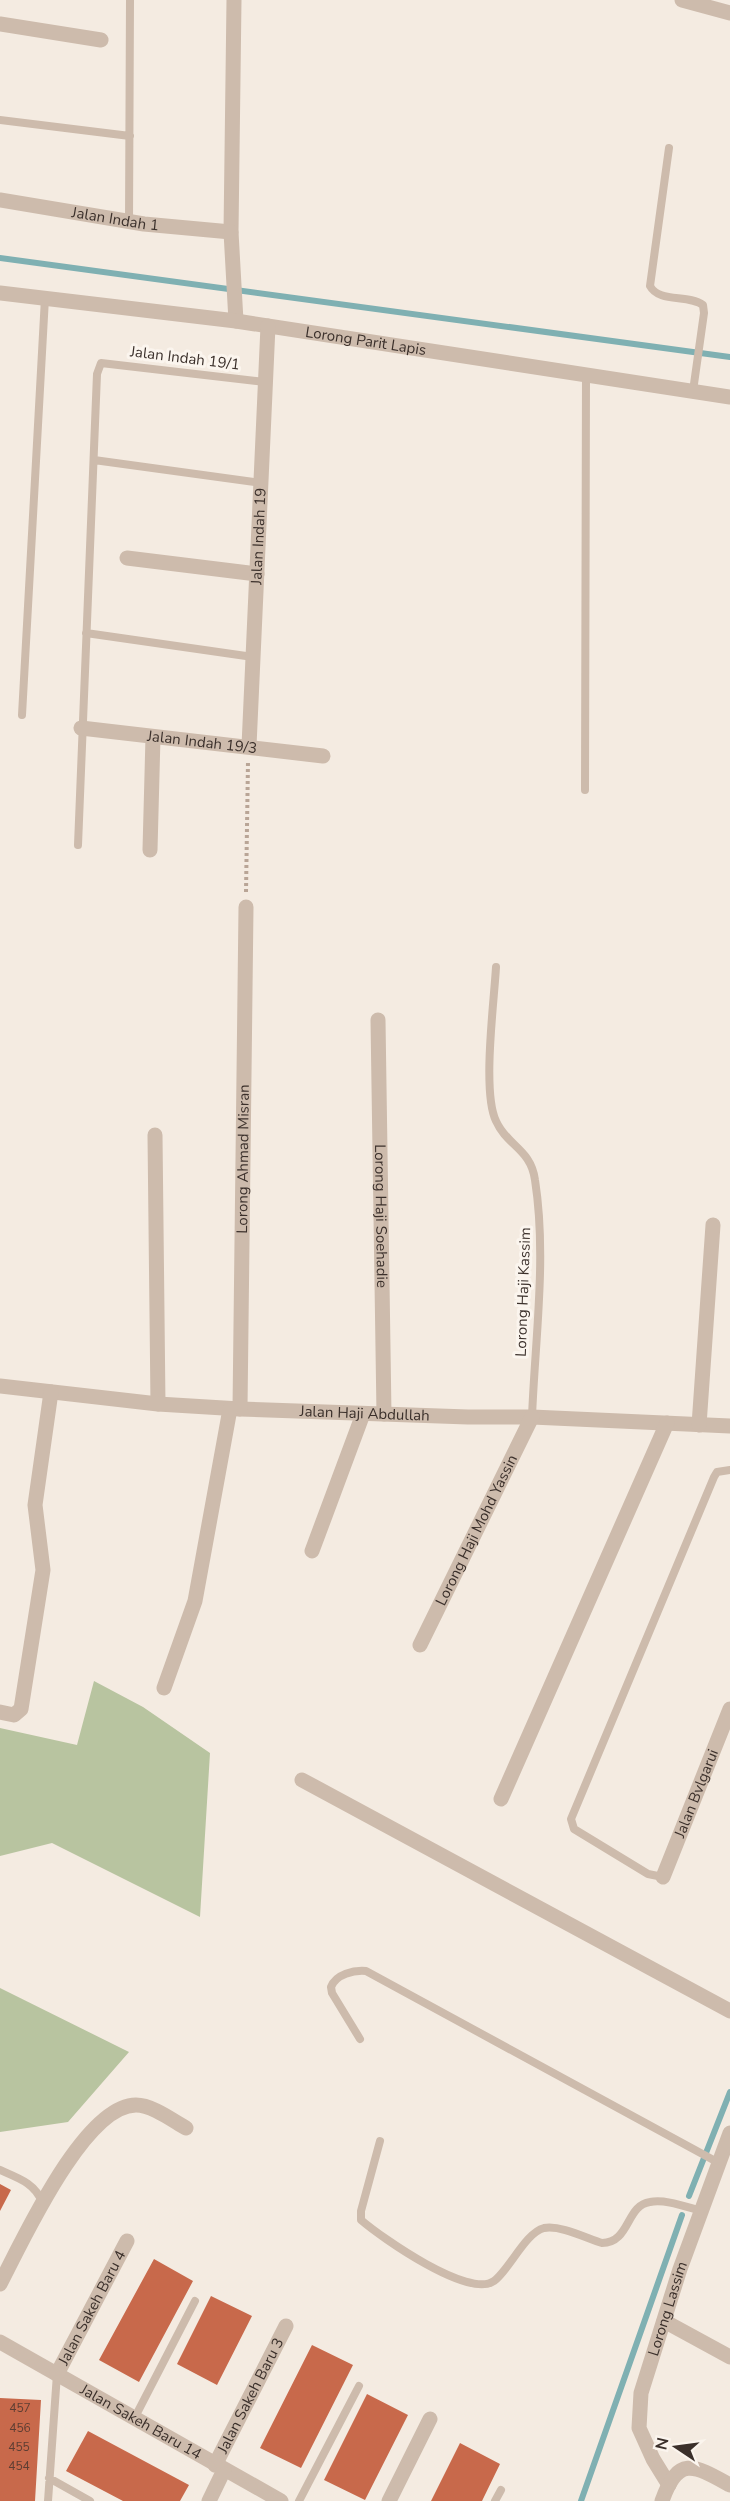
<svg xmlns="http://www.w3.org/2000/svg" width="730" height="2501" font-family="'Nunito Sans',sans-serif">
<style>
.green{fill:#b8c4a0}
.lines{fill:none;stroke-linecap:round;stroke-linejoin:round}
.stream{stroke:#7fb0b2;stroke-width:6}
.building{fill:#c8694b}
.path{stroke:#b9a596;stroke-width:4;stroke-dasharray:3 3;stroke-linecap:butt}
.service{stroke:#cdbbac;stroke-width:8}
.minor{stroke:#cdbbac;stroke-width:15}
.labels{text-anchor:middle;dominant-baseline:central;stroke-width:6;stroke-linejoin:round;paint-order:stroke}
.number-label{font-size:12px;fill:#5e3e33}
.street-label{font-size:15px;fill:#3b302b;stroke:#fbf5ee}
</style>
<rect width="100%" height="100%" fill="#f4ebe1"/>
<path class="green" d="M94,1681l49,26 67,46 -10,164 -148,-74 -52,13v-128l77,17z
M0,1988l129,64 -61,70 -68,10z"/>
<g class="lines">
<path class="stream" d="M0,258l730,99
M689,2196l41,-104
M581,2501l101,-286"/>
</g>
<path class="building" d="M0,2184l11,6 -11,21z
M154,2259l39,22 -54,101 -40,-22z
M211,2296l41,20 -35,69 -40,-21z
M312,2345l41,20 -52,103 -41,-20z
M367,2394l41,21 -43,85 -41,-20z
M0,2398l41,2 -6,101h-35z
M88,2431l101,54 -9,16h-57l-57,-30z
M460,2443l40,21 -18,37h-51z"/>
<g class="lines">
<path class="path" d="M246,892l2,-131"/>
<path class="service" d="M0,120l130,16
M669,148l-19,138c9,17 38,8 53,19l1,8 -11,78
M129,221l1,-221
M94,460l167,23
M86,633l167,24
M22,715l23,-417
M585,790l1,-414
M78,845l19,-471 4,-11 164,19
M496,967c-2,36 -14,125 0,154 11,25 35,28 39,59 12,77 0,159 -3,237
M663,1877l-15,-3 -74,-45 -3,-10 143,-342 3,-5 13,-2
M360,2039l-28,-46 -1,-6c5,-13 23,-17 35,-16l353,192
M380,2141l-19,70v9c21,18 108,79 133,61 16,-12 31,-48 50,-53 17,-3 42,10 58,15 28,0 24,-38 48,-41 16,-3 36,5 52,9
M0,2170c18,8 35,13 42,32
M134,2419l61,-118
M49,2478l41,23
M48,2501l9,-127
M299,2501l60,-115
M495,2501l6,-11"/>
<g class="minor">
<path d="M234,0l-3,232 5,89"/>
<path d="M682,0l48,13"/>
<path d="M0,24l101,16"/>
<path id="s1" d="M0,200l144,24 87,8"/>
<path id="s2" d="M0,293l236,28 494,76"/>
<path d="M127,558l130,16"/>
<path id="s3" d="M81,728l242,28"/>
<path id="s4" d="M249,746l19,-420"/>
<path d="M150,850l3,-113"/>
<path id="s5" d="M378,1020l6,394"/>
<path d="M155,1135l3,269"/>
<path id="s6" d="M0,1386l158,18 82,5 228,8h64l198,9"/>
<path id="s7" d="M240,1409l6,-502"/>
<path d="M699,1425l14,-200"/>
<path d="M312,1551l51,-137"/>
<path id="s8" d="M420,1645l112,-228"/>
<path d="M164,1688l31,-87 35,-192"/>
<path d="M0,1712l14,3 7,-6 22,-139 -8,-65 16,-113"/>
<path d="M302,1780l428,231"/>
<path d="M501,1799l166,-376"/>
<path id="s9" d="M663,1877l67,-168"/>
<path d="M0,2284c22,-42 84,-179 136,-179 16,0 36,15 50,23"/>
<path d="M664,2321l66,36"/>
<path id="s10" d="M0,2342l281,159"/>
<path id="s11" d="M57,2374l70,-133"/>
<path id="s12" d="M215,2465l71,-139"/>
<path id="s13" d="M669,2485l-16,-26 -14,-31 2,-35 39,-124 50,-136"/>
<path d="M209,2501l15,-31"/>
<path d="M389,2501l41,-82"/>
<path d="M662,2501c16,-46 32,-36 68,-16"/>
</g>
</g>
<g class="labels">
<g class="number-label">
<text x="20" y="2408">457</text>
<text x="20" y="2428">456</text>
<text x="19" y="2447">455</text>
<text x="19" y="2466">454</text>
</g>
<g class="street-label">
<text stroke="none"><textPath href="#s1" startOffset="117">Jalan Indah 1</textPath></text>
<text stroke="none"><textPath href="#s2" startOffset="369">Lorong Parit Lapis</textPath></text>
<text transform="translate(185 358) rotate(7)">Jalan Indah 19/1</text>
<text stroke="none"><textPath href="#s4" startOffset="210">Jalan Indah 19</textPath></text>
<text stroke="none"><textPath href="#s3" startOffset="122">Jalan Indah 19/3</textPath></text>
<text stroke="none"><textPath href="#s7" startOffset="250">Lorong Ahmad Misran</textPath></text>
<text stroke="none"><textPath href="#s5" startOffset="196">Lorong Haji Soehadie</textPath></text>
<text transform="translate(523 1292) rotate(-88)">Lorong Haji Kassim</text>
<text stroke="none"><textPath href="#s6" startOffset="366">Jalan Haji Abdullah</textPath></text>
<text stroke="none"><textPath href="#s8" startOffset="128">Lorong Haji Mohd Yassin</textPath></text>
<text stroke="none"><textPath href="#s9" startOffset="90">Jalan Bvlgarui</textPath></text>
<text stroke="none"><textPath href="#s11" startOffset="75">Jalan Sakeh Baru 4</textPath></text>
<text stroke="none"><textPath href="#s13" startOffset="188">Lorong Lassim</textPath></text>
<text stroke="none"><textPath href="#s12" startOffset="78">Jalan Sakeh Baru 3</textPath></text>
<text stroke="none"><textPath href="#s10" startOffset="162">Jalan Sakeh Baru 14</textPath></text>
</g>
</g>
<g transform="translate(676 2447) rotate(283)" stroke="#fbf5ee" stroke-width="4.5" paint-order="stroke">
<path d="M0-4.5L10 22L0 15L-10 22Z" fill="#3b302b"/>
<text y="-9" font-size="16" font-weight="bold" text-anchor="middle" fill="#3b302b">N</text>
</g>
</svg>
